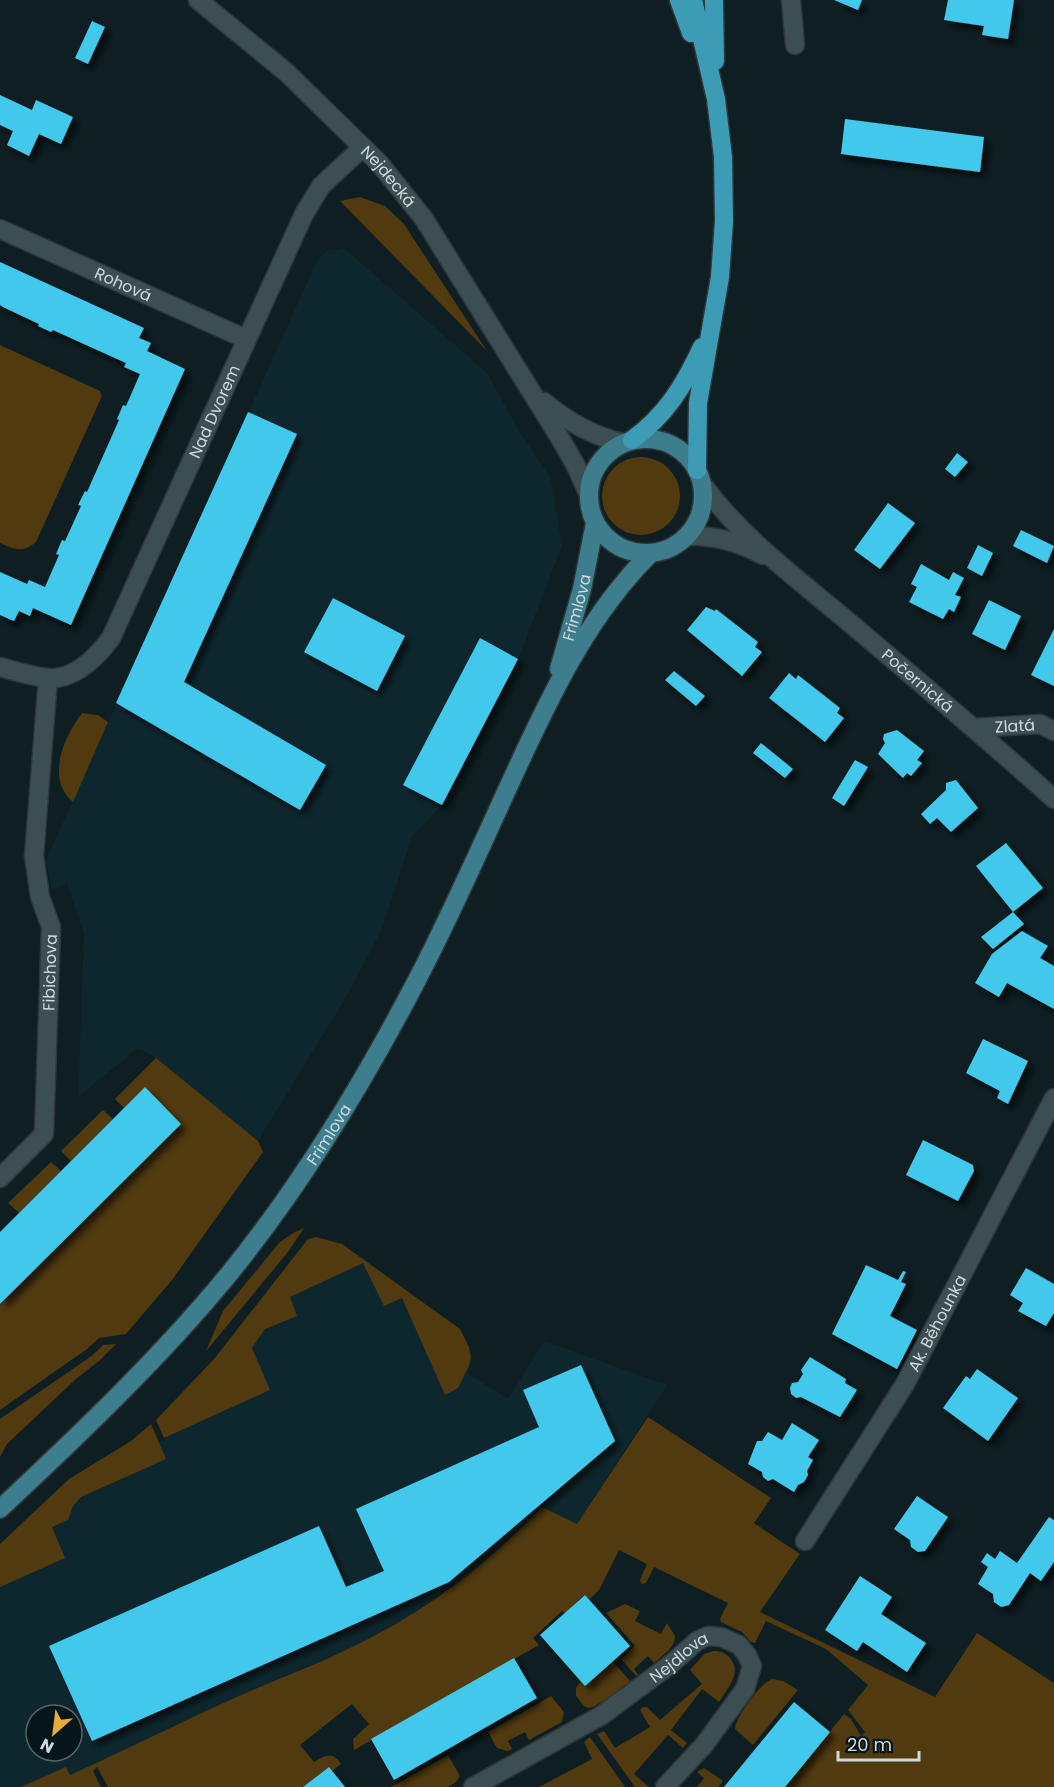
<svg xmlns="http://www.w3.org/2000/svg" width="1054" height="1787" font-family="Poppins,sans-serif">
<style>
.built{fill:#0e272e;fill-rule:evenodd}
.green{fill:#513a0f}
.building{fill:#43c8ea;filter:url(#shadow)}
.lines{fill:none;stroke-linecap:round;stroke-linejoin:round}
.minor-casing{stroke:#2e363a;stroke-width:21}
.major-casing{stroke:#2e363a;stroke-width:21}
.highway-casing{stroke:#2e363a;stroke-width:21}
.minor{stroke:#3d4e53;stroke-width:18}
.major{stroke:#3d7d8e;stroke-width:18}
.highway{stroke:#3d9cb5;stroke-width:18}
.labels{text-anchor:middle;dominant-baseline:central;stroke-width:6;stroke-linejoin:round;paint-order:stroke}
.street-label{font-size:16px;fill:#cfd9dc;stroke:#051519}
</style>
<defs>
<filter id="shadow"><feDropShadow dx="5.5" dy="5.5" stdDeviation="3" flood-color="#0009"/></filter>
</defs>
<rect width="100%" height="100%" fill="#0e1e22"/>
<path class="built" d="M344,248l144,126 29,54 34,51 11,67 -44,113 -76,146 -30,32 -30,92 -33,63 -91,149 -102,-83 -18,-10 -60,49 6,-163 -17,-51 -15,7 -6,-30 270,-597 10,-12z
M335,1241l125,88 9,18 2,10 -4,16 41,26 36,-58 123,44 -90,139 -35,-17 -30,32 -43,35 -58,41 -58,32 -114,49 -195,91h-44v-222l79,-72 73,-43 63,-61zM36,1715h36v36h-36z"/>
<path class="green" d="M360,197l25,9 19,18 83,127 -147,-150z
M0,345l100,46 2,5 -66,146c-13,11 -21,8 -36,1z
M602 496a39 39 0 1 1 78 0a39 39 0 1 1-78 0Z
M82,713l16,2 10,7 -35,80c-28,-24 -9,-65 9,-89z
M156,1058l102,83 5,11 -91,128 -46,54 -27,4 -12,11 -87,61v-105l181,-181 -36,-36 -21,20 -9,-9z
M103,1110l10,9 -42,42 -10,-10z
M51,1162l10,9 -42,42 -11,-10z
M304,1228l-16,24 -82,99 17,-40 57,-69 13,-9z
M316,1237l26,7 118,85 9,18 2,10 -2,9 -11,22 -13,7 -43,-97 -18,8 -21,-43 -73,34 7,19 -32,13 -13,19 18,42 -106,48 -8,-18 58,-61 94,-120z
M116,1344l-17,17 -22,17 -70,66 -7,13v-38l93,-64 10,-10z
M648,1417l123,81 -17,25 46,31 -40,58 175,85 42,-64 77,50v104h-269l59,-73 7,5 10,17 4,-4 -17,-22 20,-25 -42,-36 -60,-28 -11,22 -4,-1 -9,-10 -21,-10 -1,-3 8,-16 -74,-36 -8,16 -5,1 -1,-4 7,-16 -28,-14 -20,40 -10,10 -5,-5 -19,18 -3,-2 -29,27 6,7 -185,105 -1,-11 16,-15 -17,-20 -52,41 14,17c11,-7 19,-11 27,2l-9,7 -3,-4 -26,20h-195l-11,-20 -4,4 8,16h-80l45,-20 4,8c57,-26 113,-54 169,-79 38,-17 77,-31 113,-49 71,-34 136,-83 190,-140l35,17z
M151,1424l15,35 -85,38 -8,9 -5,14 -16,7 13,31 -65,29v-43l69,-65 62,-38z
M625,1604l15,7 -5,10 26,13 6,-11 8,13c0,12 -12,19 -21,27l-6,-7 -14,13 5,7 -1,2 -17,-19 14,-13 -29,-33z
M713,1651c7,0 12,1 17,7 13,14 -3,31 -11,44l-17,-13 -31,41 16,13 -4,5 -15,-13 -34,39 15,13h-14l-38,-53 7,-3 11,17 35,-21 -10,-17 3,-3h4l13,13 42,-36 -12,-14 14,-16z
M612,1661l20,22 -37,23 -6,2 -5,-2 -8,-10v-8l5,-7 4,5z
M772,1679l11,2 15,9 -45,55 -18,-16c0,-11 26,-47 37,-50z
M551,1696l13,16 -2,10 -33,18 -4,-8 -17,9 4,8 -4,2 -11,-3 -9,-16z
M590,1737l35,50h-86l53,-28 -8,-17z
M448,1755l12,21 -4,6 -8,5h-57z
M704,1768l19,13 -5,6h-21l7,-9 -7,-6z"/>
<path class="building" d="M834,0h28l-4,10z
M948,0h66l-6,39 -26,-4 2,-9 -40,-6z
M92,21l13,6 -17,37 -13,-6z
M0,95l32,15 4,-10 37,17 -12,27 -22,-10 -10,22 -22,-11 6,-14 -13,-6z
M845,119l139,18 -4,35 -139,-18z
M0,262l144,66 -5,10 12,5 -4,8 38,18 -114,256 -38,-17 -3,8 -11,-5 -5,10 -14,-6v-43l27,12 2,-4 16,7 14,-32 -3,-1 6,-14 3,1 16,-35 -3,-1 7,-14 2,1 32,-72 -2,-1 6,-14 3,1 14,-32 -16,-7 2,-4 -73,-33 -2,2 -13,-6 1,-2 -36,-17 -3,-2z
M248,412l49,22 -113,248 142,83 -26,45 -184,-107z
M957,453l11,9 -13,15 -10,-8z
M888,503l27,20 -35,46 -26,-19z
M1021,530l33,16 -7,17 -34,-17z
M978,545l15,8 -11,23 -15,-8z
M921,564l28,16 4,-8 11,6 -9,17 6,2 -7,15 -5,-3 -6,10 -34,-17 8,-15 -6,-3z
M333,598l72,38 -28,55 -73,-39z
M989,600l32,16 -16,34 -33,-16z
M706,607l9,4 1,-2 42,33 -3,5 7,5 -20,24 -55,-46z
M1054,629v57l-23,-11z
M480,638l38,21 -76,146 -39,-20z
M674,671l31,25 -9,10 -31,-26z
M789,673l7,6 2,-4 42,33 -3,5 7,5 -19,24 -56,-44z
M897,730l27,21 -7,9 5,3 -11,13 -4,-3 -4,5 -25,-24 7,-11 -2,-4 1,-5z
M761,743l32,26 -8,9 -32,-25z
M855,760l13,7 -24,39 -12,-8z
M956,780l22,28 -27,24 -14,-14 -7,6 -9,-10 25,-24v-7z
M1006,843l37,45 -30,24 -37,-46z
M1013,912l11,12 -31,25 -12,-12z
M1022,931l26,15 -8,12 14,8v43l-47,-26 -8,14 -24,-14 17,-29z
M983,1039l45,22 -20,43 -11,-6 3,-7 -34,-18z
M145,1087l36,37 -181,180v-72z
M923,1140l50,25 1,6 -16,30 -52,-26z
M866,1265l32,15 5,-9 3,1 -5,10 5,2 -16,32 27,14 -20,39 -65,-35z
M1026,1268l28,16v29l-8,13 -28,-15 5,-8 -13,-8z
M810,1357l36,22 -1,4 12,7 -17,27 -39,-20 -5,1 -5,-4 -1,-6 2,-5 6,-1 5,-8 -2,-4z
M581,1365l34,76 -166,141 -357,159 -43,-95 270,-120 27,61 38,-16 -28,-62 183,-82 -16,-37z
M977,1369l41,29 -30,43 -45,-33 23,-32 4,3z
M792,1423l27,17 -11,17 5,3 -6,11 1,4 -4,7 -6,3 -4,7 -21,-13 -5,2 -5,-4 -1,-5 -14,-8 9,-23h5l6,-9 14,8z
M917,1496l31,21 -23,34 -7,1 -7,-5 -1,-7 -16,-11z
M1049,1517l5,3v42l-13,19 -11,-8 -21,32 -8,2 -7,-5 -1,-8 -15,-10 10,-17 -7,-5 6,-9 8,6 5,-8 17,12z
M860,1576l32,21 -11,17 45,29 -19,29 -44,-30 -6,9 -32,-21z
M585,1595l45,51 -45,40 -45,-51z
M514,1658l23,40 -143,82 -23,-41z
M794,1702l36,30 -45,55h-61z
M329,1767l16,20h-42z"/>
<g class="lines">
<defs>
<g id="minor">
<path id="s1" d="M198,0l88,72 94,92 44,55 136,219 16,28 13,29"/>
<path d="M791,0l4,45"/>
<path id="s2" d="M0,229l246,110"/>
<path d="M544,402c24,20 48,34 79,41"/>
<path id="s3" d="M703,485c38,52 92,92 141,133 71,60 141,119 210,181"/>
<path d="M688,536c27,-1 51,6 75,19"/>
<path id="s4" d="M0,667c15,4 31,9 46,11 27,3 50,-20 65,-40l193,-424 17,-28 42,-39"/>
<path id="s5" d="M975,728l65,-4 14,7"/>
<path id="s6" d="M0,1178l44,-44 7,-207 -11,-30 -6,-41 14,-178"/>
<path id="s7" d="M805,1541l100,-157 149,-286"/>
<path id="s8" d="M473,1787l129,-72 69,-51 26,-23 11,-5 13,1 18,8 8,10 5,11 -7,23 -41,56 -39,42"/>
</g>
<g id="major">
<circle cx="646" cy="496" r="57"/>
<path id="s9" d="M559,669l23,-80 13,-66"/>
<path id="s10" d="M0,1509c79,-74 160,-151 229,-235 74,-91 135,-192 189,-296 36,-69 67,-141 100,-212 35,-76 73,-154 133,-213"/>
</g>
<path id="highway" d="M679,0l12,33
M693,0l23,99 7,58 1,64 -4,56 -22,126 -1,67
M714,0l1,61
M632,440c34,-25 52,-54 70,-93"/>
</defs>
<use href="#minor" class="minor-casing"/>
<use href="#major" class="major-casing"/>
<use href="#highway" class="highway-casing"/>
<use href="#minor" class="minor"/>
<use href="#major" class="major"/>
<use href="#highway" class="highway"/>
</g>
<g class="labels">
<g class="street-label">
<text stroke="none"><textPath href="#s1" startOffset="260">Nejdecká</textPath></text>
<text stroke="none"><textPath href="#s2" startOffset="135">Rohová</textPath></text>
<text stroke="none"><textPath href="#s4" startOffset="376">Nad Dvorem</textPath></text>
<text stroke="none"><textPath href="#s9" startOffset="64">Frimlova</textPath></text>
<text stroke="none"><textPath href="#s3" startOffset="291">Počernická</textPath></text>
<text stroke="none"><textPath href="#s5" startOffset="40">Zlatá</textPath></text>
<text stroke="none"><textPath href="#s6" startOffset="224">Fibichova</textPath></text>
<text stroke="none"><textPath href="#s10" startOffset="500">Frimlova</textPath></text>
<text stroke="none"><textPath href="#s7" startOffset="255">Ak. Běhounka</textPath></text>
<text stroke="none"><textPath href="#s8" startOffset="244">Nejdlova</textPath></text>
</g>
</g>
<g transform="translate(54 1733) rotate(208)"><circle r="28" fill="#051519" stroke="#566367" stroke-width="1.5"/>
<path d="M0-4.5L10 22L0 15L-10 22Z" fill="#e8ab37"/>
<text y="-9" font-size="16" font-weight="bold" text-anchor="middle" fill="#cfd9dc">N</text>
</g>
<path d="M838 1751v9h81v-9" fill="none" stroke="#cfd9dc" stroke-width="3"/>
<text x="847" y="1751" font-size="18" fill="#cfd9dc" stroke="#051519" stroke-width="4.5" paint-order="stroke">20 m</text>
</svg>
